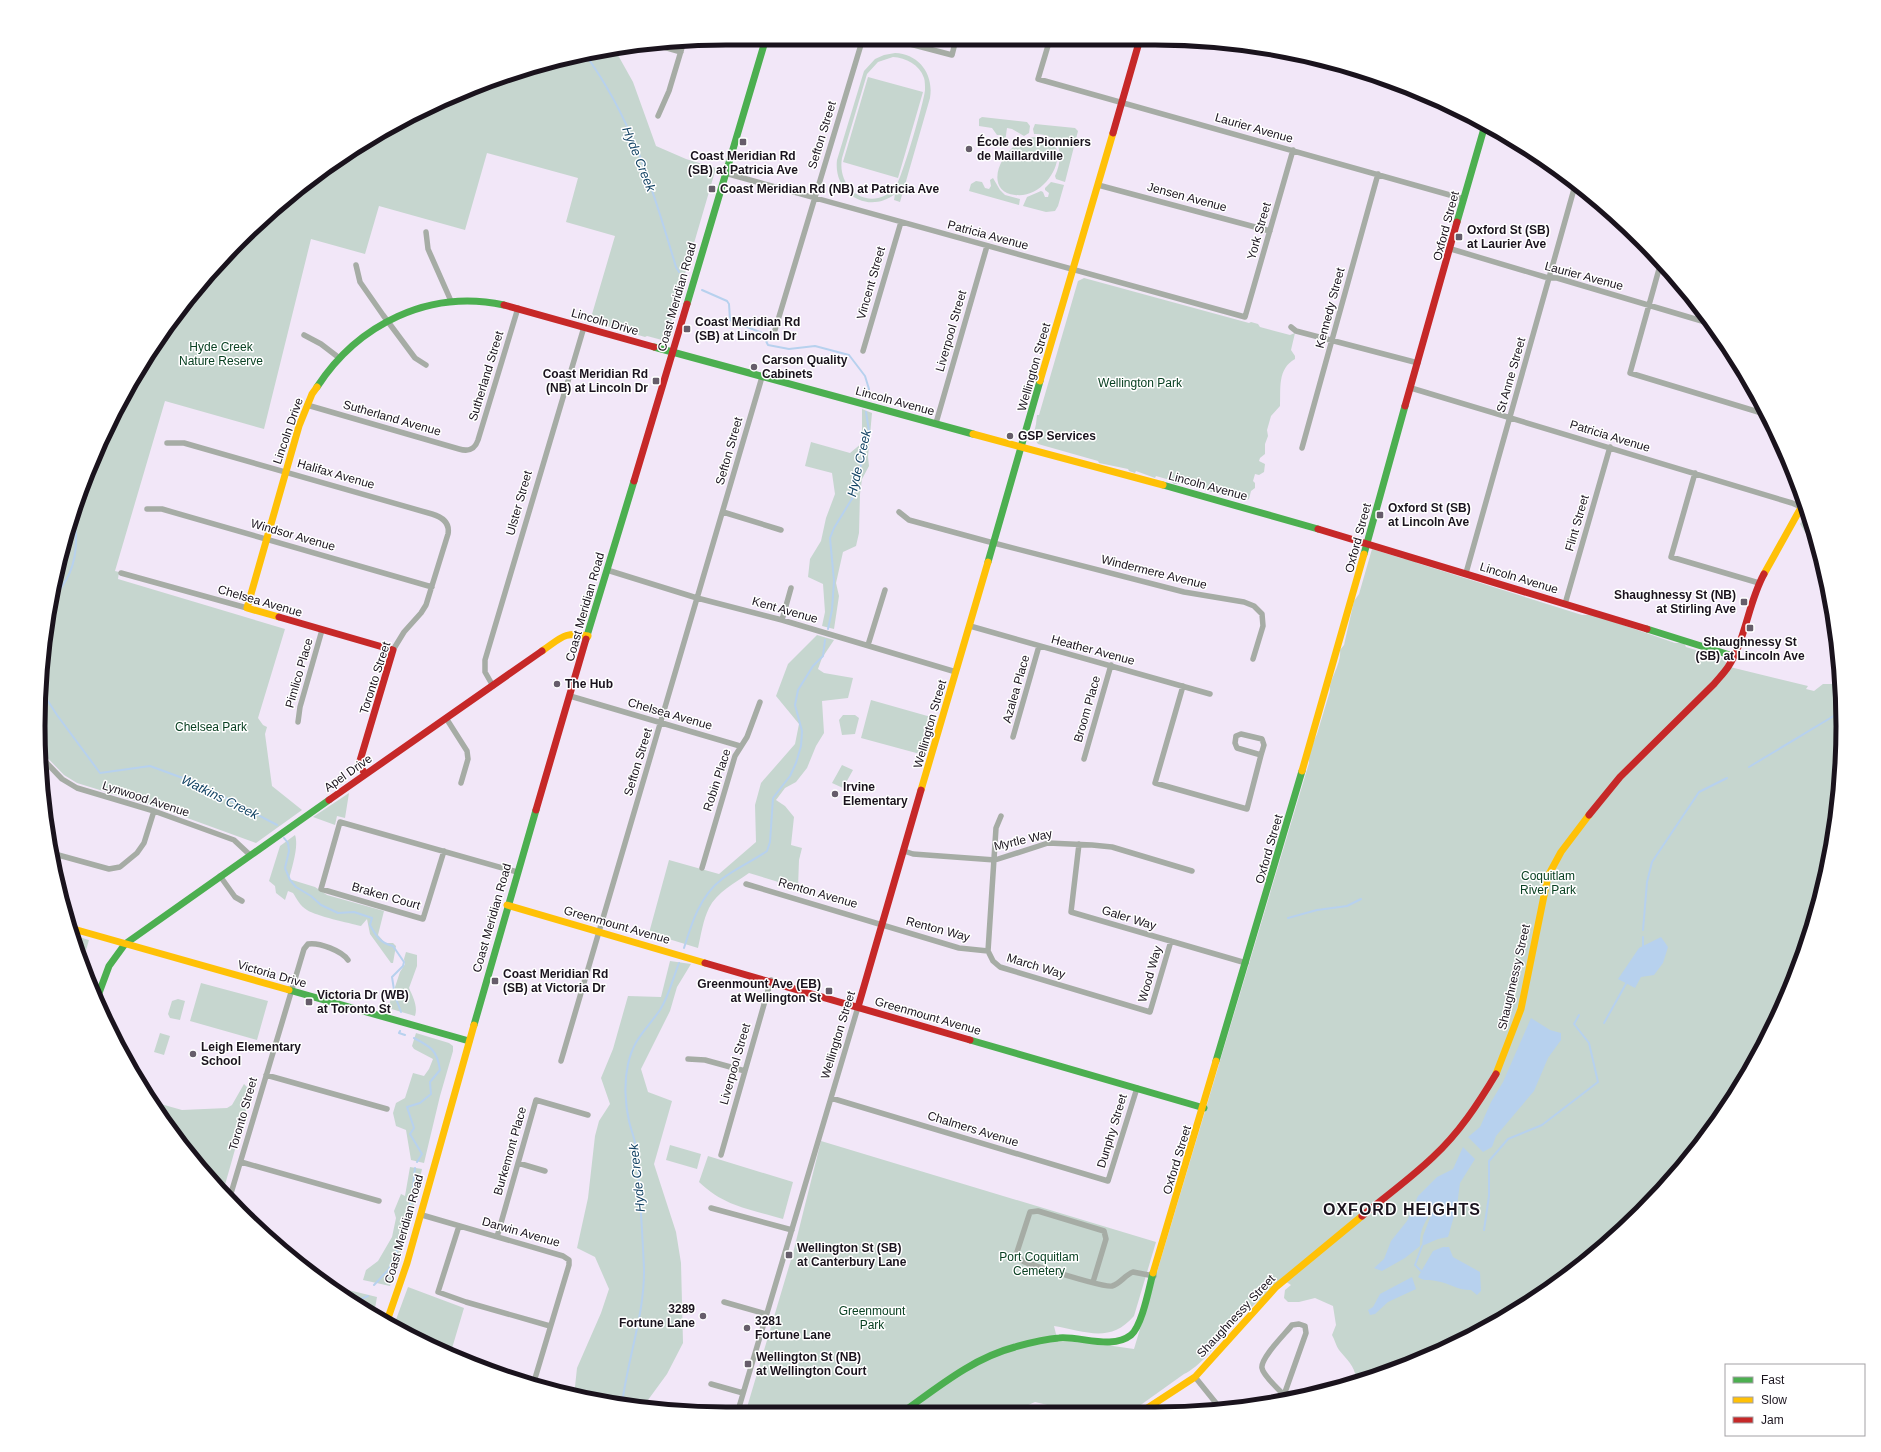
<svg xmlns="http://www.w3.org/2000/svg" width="1881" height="1452" font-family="Helvetica,sans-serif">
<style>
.green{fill:#c6d6cf;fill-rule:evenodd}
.water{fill:#b7d1ee}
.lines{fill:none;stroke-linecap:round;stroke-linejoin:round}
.stream{stroke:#b7d1ee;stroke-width:2}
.street{stroke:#a6aca5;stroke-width:5.5}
.fast{stroke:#4caf50;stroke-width:7}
.slow{stroke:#ffc107;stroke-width:7}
.jam{stroke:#c62828;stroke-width:7}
.poi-dot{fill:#665d6a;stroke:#fff;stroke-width:1.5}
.labels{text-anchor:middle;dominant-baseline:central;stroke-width:3;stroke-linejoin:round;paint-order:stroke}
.street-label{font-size:12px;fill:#1a131d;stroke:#fff}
.poi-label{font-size:12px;font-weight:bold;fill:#1a131d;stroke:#fff;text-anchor:start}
.park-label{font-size:12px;fill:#094022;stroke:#fff}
.water-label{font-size:13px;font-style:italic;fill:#134364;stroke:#fff}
.district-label{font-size:16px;font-weight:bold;letter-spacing:1px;fill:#1a131d;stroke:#fff}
.rim{fill:none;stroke:#1a131d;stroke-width:5}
</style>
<rect width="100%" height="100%" fill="#f2e7f8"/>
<path class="green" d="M614,48l19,34 23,64 30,13 30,9 -45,154 -5,3 -4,15 -15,-4 -2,1 -55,-16 25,-85 -49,-14 12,-44 -91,-25 -22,77 -86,-24 -14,48 -54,-15 -47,190 -99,-28 -50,170 4,1 -1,7 167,50 -27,89 5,7 4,2 -2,7 7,52 30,24 -46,33 -88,-32 -91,-28 -13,-8 -24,-25 -2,-24 6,-90 17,-88 29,-85 40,-81 50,-75 59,-67 68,-60 75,-50 81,-40 85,-28z
M895,53c24,1 39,21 35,45l-30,104 -6,-2 1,-6c-27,21 -62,-1 -58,-34l27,-89 11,-12 9,-4zM893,57c13,1 26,7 31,21 1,3 1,8 1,12 -1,12 -23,88 -29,96 -22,28 -60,6 -54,-28l25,-84 11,-12z
M868,77l55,15 -25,86 -55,-16z
M982,117l45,5 3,4 -1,7 -5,3 -12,-7 -5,-1 -2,14 -6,2 -2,-6h4v-3h-4l-5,-7 -13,-2v-7z
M1035,124l40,4 3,3 -13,51 -9,-3 -1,-3c9,-20 7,-43 -21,-42l-1,-5z
M1034,137c45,-2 18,63 -19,58 -34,-3 -14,-53 19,-58z
M993,178l7,12 5,5 15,4 -1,6 -50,-14 2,-7 5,-3 6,1 3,6 4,1 2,-3 -1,-6z
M1051,182l13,3 -6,21 -3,5 -9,1 -23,-6 4,-9 14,-6 2,1 2,5h3l1,-4 -4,-3v-2z
M1084,278l165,45 2,-1 7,2 2,3 30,8 5,-2 -4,17 4,6v3c-18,10 -14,30 -15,47l-9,10 -4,14 1,6 -3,8v10l-5,4 -1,3 6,3 -1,8 -5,3 -4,-1 -2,7 2,2v5l-4,3 -2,8 -5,2 -61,-17h-9l-4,-4 -14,-4 -1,2 -19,-7 -1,2 -6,-2 -1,-2 -29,-6 -1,-2 -60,-17 -5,-7 3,-13 1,-9h2l39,-134z
M862,409l10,4 -4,44 1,9 -7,13 -2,15 -1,39 -3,13 -13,6 -7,31 3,13 -5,33 -12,-3 3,-14 -2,-28 -15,-7 2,-18 11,-18 5,-23 9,-24 -3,-21 -27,-7 6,-24 39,11 12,-10z
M1806,514l12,39 -18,-29z
M1372,549l32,10 4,-2 6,3 3,3 165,52h12l81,28h9l2,4 36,11 8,9 78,19 -2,3 8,2 9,-7h16l4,42 -13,134 -39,130 -64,118 -86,105 -104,85 -78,45 -83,34 -21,5c3,-13 -8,-22 -16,-32 -3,-4 -4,-10 -7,-15l4,-10 -3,-19 -18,-8 -16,4h-11l-4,-4 1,-8 6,-5 -9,-6 -54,50c-8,14 -30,39 -44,45l-49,35 -67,1 -33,-8 -20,9 -270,3 48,-161 28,-112 335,101 -22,74c-24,28 -49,15 -80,10l4,16h27l49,7 175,-586v-11l8,-18 13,-43c-2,-10 12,-27 10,-41l4,-5 10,-44 5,-7z
M817,635l17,5 -12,18 -4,11 6,4 29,5 -5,20 -26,3 2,32 -8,13 -9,22 -11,14 -11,6 -9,12 9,6 9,11 -3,28 11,3 -3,12 -1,28 -49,-15c-14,10 -32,19 -40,35 -6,12 -8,27 -11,40l-49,-15 20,-73 50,14 37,-32 -1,-37 6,-22 34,-39 4,-20 -23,-28 12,-32z
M871,700l60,17 -11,37 -59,-16z
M843,715h12l4,3 -4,16 -13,1 -3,-15z
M842,765l11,5 -10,18 -11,-5z
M349,793l-4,25 -8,-2 -2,9 -22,-8z
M295,835c4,11 -3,32 -6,44l26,8 12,8 57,16 -6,24 7,8h8l3,3 -3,17h-2l-21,-29 -3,-15 -6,7c-12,-3 -45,-10 -54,-16 -7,-4 -10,-11 -14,-17l-5,-2 -3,9 -9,-7 -1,-7 -6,-5 11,-35z
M72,935l17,5 -7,24z
M406,952l11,3v11l-8,22c4,9 9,18 6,28l-27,-8 12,-36 5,-8 -1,-5z
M670,961l21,3 -14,23 -7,24 -29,58 7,23 24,9 -18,63 22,68 5,31 2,80 -16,31 -19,26 -2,9 -72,-13 3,-28 24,-55 8,-24 -14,-32 -18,-9 11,-50 7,-62 4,-15 11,-17 -9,-26 12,-29 15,-53 33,1z
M201,983l67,18 -11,39 -67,-19z
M178,999l7,2 -5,19 -10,-2 -2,-4 4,-13z
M160,1033l10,3 -6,19 -10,-3z
M416,1033l33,10 4,3v5l-13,45 -16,67 -13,-3 -5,-30 -10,-4 -3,-13 3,-10 9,-5 8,-25 11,3 5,-7 4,-10 -19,-10 -2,-3z
M244,1084l5,5 -4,18h2l-24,85 -69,-84 -4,-7 32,9 45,-2 5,-3z
M670,1145l31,9 -4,15 -31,-9z
M708,1156l85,26 -10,37c-33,-10 -58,-12 -84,-37z
M410,1167l12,2 -14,61 -18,56 -27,-6 3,-10 12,-9 14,-24 4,-19 -2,-7 7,-17 4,2z
M332,1286l45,11 -3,17 -30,-16 -13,-10z
M408,1287l56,21 -14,47 -56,-30z"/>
<path class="water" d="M1661,937l7,10 -5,16 -9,12 -13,2 -6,11 -17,-9 21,-31z
M1531,1018l19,12 11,3v7l-13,18 -14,33 -38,45 -4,11 -9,5 -15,-15 12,-10 11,-25 12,-20z
M1463,1147l12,12 -15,24 -3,23 -9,31 -10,2 -16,7 1,-10 10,-26c-8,11 -14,21 -13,36l-15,12 -23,13 -8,-3 10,-9 7,-18 16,-20 11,-25 19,-19 16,-8z
M1443,1247h6l4,10 27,15 1,19 -4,4 -6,-5c-15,0 -21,-7 -35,-9 -7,-2 -11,1 -18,-4l15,-26z
M1412,1277l4,12 -28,13 -13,12 -5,1 -2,-5 5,-3 7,-13z"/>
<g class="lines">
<path class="stream" d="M585,54c48,66 68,136 91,213l3,5
M702,290l25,11 2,3 1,16 32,13 6,12 21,4 26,-3 34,9 16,21 4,13v9
M51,602c16,-21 25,-35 25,-62 0,-9 0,-14 -5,-21
M828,629l4,-19 2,-29 -4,-43 4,-10 19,-31 16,-66 -3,-19
M40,689l17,26 43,58 50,-7 49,18 78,41
M1749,767l93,-56
M284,838l4,5 1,8 -4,17 5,12 6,7 15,9 10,9 17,8 16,-1 18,6 -2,7c6,11 10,18 23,21l11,16 -1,4 -11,11 3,19 6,16
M1288,918l29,-8 30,-4 14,-7
M1643,930l4,-48 5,-20 47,-70 28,-14
M684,948c8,-26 16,-52 38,-69 14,-11 31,-18 45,-28l3,-9 3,-44 17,-22 6,-13 5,-17 1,-15 -7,-26 3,-15 15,-24 10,-10 2,-16
M1643,948v-11
M1604,1023l23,-41
M400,1031l-1,2 6,2
M414,1038c17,9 23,12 26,32l-10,12 1,12 -11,9 -13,4 7,21 -4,6 12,20 -5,8
M1484,1230l5,-34v-35l19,-22 34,-14 56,-43 -9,-39 -15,-19 5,-9
M1421,1271l-6,-6 7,-19
M374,1285l15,-16 9,-21 14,-52 3,-28
M352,1303l16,-7
M622,1405c5,-45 23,-91 22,-137 -2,-40 -4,-80 -8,-120 -1,-9 -5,-18 -7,-27 -4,-17 -5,-39 -1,-57 6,-26 18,-34 32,-54 9,-14 13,-32 19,-47"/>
<path class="street" d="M891,39l61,16 4,-16
M1050,39l-12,40 426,120
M650,43l31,9
M658,116l11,-25 15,-50
M725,173l520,144 48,-167
M1098,185l172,46
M426,232l2,17 23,52
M1451,249l94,28 12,1 155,46
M1661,262l-31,111 135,41
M356,265l4,17 23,33 32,43 11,7
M1291,327l5,4 122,32
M775,330l88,-292
M304,335l17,9 17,13
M863,351l38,-129
M1411,388l381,115 9,4
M307,405l152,44c10,3 16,0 19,-9l40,-132
M936,423l51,-177
M167,443h17l248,71c10,3 18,9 16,20l-22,71 -5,8 -17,19 -11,18
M1302,448l76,-274
M1695,473l-24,84 88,26
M147,509h15l270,78
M723,512l58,18
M899,512l10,8 77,21 198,51 60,10 10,4 8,8 1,12 -10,33
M607,570l90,28 85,22 174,52
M121,573l126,35
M1466,573l110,-391
M1565,604l45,-157
M782,620l9,-32
M970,626l240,68
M868,645l17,-55
M493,686l-8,-14v-12l99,-333
M1183,686l-28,97 92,26 14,-54 -24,-7 -2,-5 1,-7 5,-2 21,5 2,6 -3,10
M570,696l170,50
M446,718l21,33 1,8 -7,24
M298,722l2,-15 22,-77
M1013,737l26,-91
M40,756l22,23 15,9 77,23 80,29 16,15
M1084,759l27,-94
M1001,816l-5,12 -8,123 5,10 7,6 150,45 21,-71
M1079,844l-8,68 175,51
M444,851l-21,68 -102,-30 19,-67 177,50
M904,851l9,3 82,6 53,-17 44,2 20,2 80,24
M51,853l58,16 11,-2 17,-14 7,-10 10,-32
M702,868l33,-112 12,-19 13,-35
M220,876l15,21 7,4
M746,884l213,64 29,3
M688,1059l17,1 40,11
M561,1061l201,-684
M266,1075l121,34
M831,1098l277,83 29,-93
M721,1155l50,-175
M241,1162l138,39
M518,1163l27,8
M229,1200l75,-251 4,-5c11,-2 34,7 40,16
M711,1208l81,22
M422,1215l141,41 6,4v5l-36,120
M459,1226l-21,66 28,10 84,24
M497,1237l39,-137 52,15
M319,1278l5,1
M1093,1282l13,-43 -2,-8 -66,-20 -8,1 -13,40c1,6 4,9 10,11 13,4 76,25 85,23 8,-2 13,-11 21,-14l21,4
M724,1302l42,12
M1195,1377l25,31
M711,1384l32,9
M1282,1399l2,-4 22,-62 -1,-7 -6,-2 -7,1c-6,8 -32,33 -30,43 1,7 16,21 22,27
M737,1414l121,-407"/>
<path class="fast" d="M1457,222l28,-97
M687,304l79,-266
M654,347l319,87
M317,387c41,-63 112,-98 187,-82
M1163,485l155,44
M1364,554l41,-148
M988,562l52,-181
M1647,629l86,27
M586,639l48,-158
M289,990l180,51
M96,1001l13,-35 16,-22 204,-144
M474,1025l62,-215
M970,1040l234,68
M1216,1061l86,-290
M903,1412c35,-25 70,-54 112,-65 14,-4 29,-8 44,-9 22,-2 53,12 72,-3 11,-9 18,-47 22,-62"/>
<path class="slow" d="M1040,381l73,-248
M973,434l190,51
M1764,574l39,-70
M279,617l-32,-9 52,-182 13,-32 5,-7
M542,651c19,-13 22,-20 46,-15
M1302,771l62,-217
M921,790l67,-228
M507,905l198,58
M70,928l219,62
M1496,1074l25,-65 27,-133 13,-24 28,-37
M1153,1273l63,-212
M387,1321l20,-58 67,-238
M1146,1409l49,-32 81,-90 86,-71"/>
<path class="jam" d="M1113,133l27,-94
M504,305l150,42
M1405,406l52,-184
M634,481l53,-177
M1318,529l329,100
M279,617l114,33 -34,114 6,10
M329,800l213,-149
M536,810l50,-171
M1589,815l31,-38 94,-93c5,-6 10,-11 14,-17 18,-28 20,-64 36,-93
M705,963l265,77
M858,1007l63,-217
M1362,1216c24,-20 49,-38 71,-59 26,-24 45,-53 63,-83"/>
</g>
<g class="poi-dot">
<rect x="739" y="138" width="8" height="8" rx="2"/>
<circle cx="969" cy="149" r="4"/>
<rect x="708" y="185" width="8" height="8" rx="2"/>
<rect x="1455" y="233" width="8" height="8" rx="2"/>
<rect x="683" y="325" width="8" height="8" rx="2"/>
<circle cx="754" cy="367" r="4"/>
<rect x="652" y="377" width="8" height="8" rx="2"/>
<circle cx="1010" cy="436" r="4"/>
<rect x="1376" y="511" width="8" height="8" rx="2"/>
<rect x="1740" y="598" width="8" height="8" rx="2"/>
<rect x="1746" y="624" width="8" height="8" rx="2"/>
<circle cx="557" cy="684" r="4"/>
<circle cx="835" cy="794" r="4"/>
<rect x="491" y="977" width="8" height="8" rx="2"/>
<rect x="825" y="987" width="8" height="8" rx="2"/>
<rect x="305" y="998" width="8" height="8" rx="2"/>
<circle cx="193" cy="1054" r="4"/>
<rect x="785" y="1251" width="8" height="8" rx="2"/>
<circle cx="703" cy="1316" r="4"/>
<circle cx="747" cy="1328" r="4"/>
<rect x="744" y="1360" width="8" height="8" rx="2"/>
</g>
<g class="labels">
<g class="street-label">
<text transform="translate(1254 128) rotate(16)">Laurier Avenue</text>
<text transform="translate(822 135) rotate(-73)">Sefton Street</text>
<text transform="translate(1187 197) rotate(15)">Jensen Avenue</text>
<text transform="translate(1446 226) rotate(-75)">Oxford Street</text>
<text transform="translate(1259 231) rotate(-74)">York Street</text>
<text transform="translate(988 235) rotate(15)">Patricia Avenue</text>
<text transform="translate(1584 276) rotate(15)">Laurier Avenue</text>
<text transform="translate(871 283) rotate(-74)">Vincent Street</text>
<text transform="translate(677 297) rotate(-74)">Coast Meridian Road</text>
<text transform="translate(1330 308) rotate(-75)">Kennedy Street</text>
<text transform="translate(605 322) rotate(16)">Lincoln Drive</text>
<text transform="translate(951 331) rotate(-74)">Liverpool Street</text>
<text transform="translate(1034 367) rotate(-74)">Wellington Street</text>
<text transform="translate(1511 375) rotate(-74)">St Anne Street</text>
<text transform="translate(486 376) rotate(-73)">Sutherland Street</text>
<text transform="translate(895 401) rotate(15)">Lincoln Avenue</text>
<text transform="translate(392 418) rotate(16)">Sutherland Avenue</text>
<text transform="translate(288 431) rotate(-71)">Lincoln Drive</text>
<text transform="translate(1610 436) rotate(17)">Patricia Avenue</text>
<text transform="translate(729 451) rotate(-74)">Sefton Street</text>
<text transform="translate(336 474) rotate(16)">Halifax Avenue</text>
<text transform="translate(1208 486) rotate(15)">Lincoln Avenue</text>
<text transform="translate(519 503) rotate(-74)">Ulster Street</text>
<text transform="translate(1577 523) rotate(-74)">Flint Street</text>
<text transform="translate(293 535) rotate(16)">Windsor Avenue</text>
<text transform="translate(1358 538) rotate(-75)">Oxford Street</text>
<text transform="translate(1154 572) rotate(14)">Windermere Avenue</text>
<text transform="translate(1519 578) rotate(17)">Lincoln Avenue</text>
<text transform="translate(260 601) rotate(16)">Chelsea Avenue</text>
<text transform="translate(585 607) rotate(-74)">Coast Meridian Road</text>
<text transform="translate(785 610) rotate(16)">Kent Avenue</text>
<text transform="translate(1093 650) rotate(15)">Heather Avenue</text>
<text transform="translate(299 673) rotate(-74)">Pimlico Place</text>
<text transform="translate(375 678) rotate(-72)">Toronto Street</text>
<text transform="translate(1016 689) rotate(-74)">Azalea Place</text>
<text transform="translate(1087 709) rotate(-74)">Broom Place</text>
<text transform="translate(670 714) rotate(16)">Chelsea Avenue</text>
<text transform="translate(930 724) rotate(-74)">Wellington Street</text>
<text transform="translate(638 762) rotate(-73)">Sefton Street</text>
<text transform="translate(348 773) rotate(-35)">Apel Drive</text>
<text transform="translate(717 780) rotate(-72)">Robin Place</text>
<text transform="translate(146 799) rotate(18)">Lynwood Avenue</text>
<text transform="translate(1023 840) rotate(-13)">Myrtle Way</text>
<text transform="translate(1269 849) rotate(-74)">Oxford Street</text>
<text transform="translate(818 893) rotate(16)">Renton Avenue</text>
<text transform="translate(386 896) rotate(16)">Braken Court</text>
<text transform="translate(492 918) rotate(-74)">Coast Meridian Road</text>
<text transform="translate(1129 918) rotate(17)">Galer Way</text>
<text transform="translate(617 925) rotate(16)">Greenmount Avenue</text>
<text transform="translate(938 929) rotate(15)">Renton Way</text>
<text transform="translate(1036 966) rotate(17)">March Way</text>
<text transform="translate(272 974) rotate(16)">Victoria Drive</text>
<text transform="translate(1150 974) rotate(-74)">Wood Way</text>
<text transform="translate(1514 977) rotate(-77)">Shaughnessy Street</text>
<text transform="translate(928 1016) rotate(16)">Greenmount Avenue</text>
<text transform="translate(838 1035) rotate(-73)">Wellington Street</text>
<text transform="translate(735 1064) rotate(-74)">Liverpool Street</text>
<text transform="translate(243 1114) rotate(-74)">Toronto Street</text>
<text transform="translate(973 1129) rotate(17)">Chalmers Avenue</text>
<text transform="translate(1112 1131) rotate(-73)">Dunphy Street</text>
<text transform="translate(510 1151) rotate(-74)">Burkemont Place</text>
<text transform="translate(1177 1160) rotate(-73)">Oxford Street</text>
<text transform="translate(404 1229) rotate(-74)">Coast Meridian Road</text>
<text transform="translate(521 1232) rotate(16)">Darwin Avenue</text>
<text transform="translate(1236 1316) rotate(-47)">Shaughnessy Street</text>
</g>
<g class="poi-label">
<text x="977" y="142">École des Pionniers<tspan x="977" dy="14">de Maillardville</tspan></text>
<text x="743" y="156" text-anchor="middle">Coast Meridian Rd<tspan x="743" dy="14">(SB) at Patricia Ave</tspan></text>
<text x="720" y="189">Coast Meridian Rd (NB) at Patricia Ave</text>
<text x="1467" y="230">Oxford St (SB)<tspan x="1467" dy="14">at Laurier Ave</tspan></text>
<text x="695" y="322">Coast Meridian Rd<tspan x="695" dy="14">(SB) at Lincoln Dr</tspan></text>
<text x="762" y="360">Carson Quality<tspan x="762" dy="14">Cabinets</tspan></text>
<text x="648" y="374" text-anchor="end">Coast Meridian Rd<tspan x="648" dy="14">(NB) at Lincoln Dr</tspan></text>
<text x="1018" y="436">GSP Services</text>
<text x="1388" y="508">Oxford St (SB)<tspan x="1388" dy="14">at Lincoln Ave</tspan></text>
<text x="1736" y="595" text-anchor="end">Shaughnessy St (NB)<tspan x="1736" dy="14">at Stirling Ave</tspan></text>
<text x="1750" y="642" text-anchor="middle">Shaughnessy St<tspan x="1750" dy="14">(SB) at Lincoln Ave</tspan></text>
<text x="565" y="684">The Hub</text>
<text x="843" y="787">Irvine<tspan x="843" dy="14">Elementary</tspan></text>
<text x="503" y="974">Coast Meridian Rd<tspan x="503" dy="14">(SB) at Victoria Dr</tspan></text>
<text x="821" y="984" text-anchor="end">Greenmount Ave (EB)<tspan x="821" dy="14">at Wellington St</tspan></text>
<text x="317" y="995">Victoria Dr (WB)<tspan x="317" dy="14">at Toronto St</tspan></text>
<text x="201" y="1047">Leigh Elementary<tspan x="201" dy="14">School</tspan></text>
<text x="797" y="1248">Wellington St (SB)<tspan x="797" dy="14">at Canterbury Lane</tspan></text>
<text x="695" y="1309" text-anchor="end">3289<tspan x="695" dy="14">Fortune Lane</tspan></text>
<text x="755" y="1321">3281<tspan x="755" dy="14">Fortune Lane</tspan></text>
<text x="756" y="1357">Wellington St (NB)<tspan x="756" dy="14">at Wellington Court</tspan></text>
</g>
<g class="park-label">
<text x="221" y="347">Hyde Creek<tspan x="221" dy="14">Nature Reserve</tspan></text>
<text x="1140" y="383">Wellington Park</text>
<text x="211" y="727">Chelsea Park</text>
<text x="1548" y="876">Coquitlam<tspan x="1548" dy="14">River Park</tspan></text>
<text x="1039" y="1257">Port Coquitlam<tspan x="1039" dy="14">Cemetery</tspan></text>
<text x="872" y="1311">Greenmount<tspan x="872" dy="14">Park</tspan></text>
</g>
<g class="water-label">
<text transform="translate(639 159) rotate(68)">Hyde Creek</text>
<text transform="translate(859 463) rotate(-77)">Hyde Creek</text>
<text transform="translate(220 797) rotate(26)">Watkins Creek</text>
<text transform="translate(637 1178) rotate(-96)">Hyde Creek</text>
</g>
<g class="district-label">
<text x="1402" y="1209">OXFORD HEIGHTS</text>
</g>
</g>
<path d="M0 0H1881V1452H0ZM726 45H1155A681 681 0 0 1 1836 726V726A681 681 0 0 1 1155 1407H726A681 681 0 0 1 45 726V726A681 681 0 0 1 726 45Z" fill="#fff" fill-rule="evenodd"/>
<path class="rim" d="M726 45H1155A681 681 0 0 1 1836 726V726A681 681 0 0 1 1155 1407H726A681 681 0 0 1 45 726V726A681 681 0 0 1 726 45Z"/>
<rect x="1725" y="1364" width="140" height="72" fill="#ffffff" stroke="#a3a1a5"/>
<rect x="1733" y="1377" width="20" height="6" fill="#4caf50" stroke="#a3a1a5"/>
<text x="1761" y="1384" font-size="12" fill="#1a131d">Fast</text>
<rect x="1733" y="1397" width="20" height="6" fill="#ffc107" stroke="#a3a1a5"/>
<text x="1761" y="1404" font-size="12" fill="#1a131d">Slow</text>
<rect x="1733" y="1417" width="20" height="6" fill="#c62828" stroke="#a3a1a5"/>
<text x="1761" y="1424" font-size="12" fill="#1a131d">Jam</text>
</svg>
